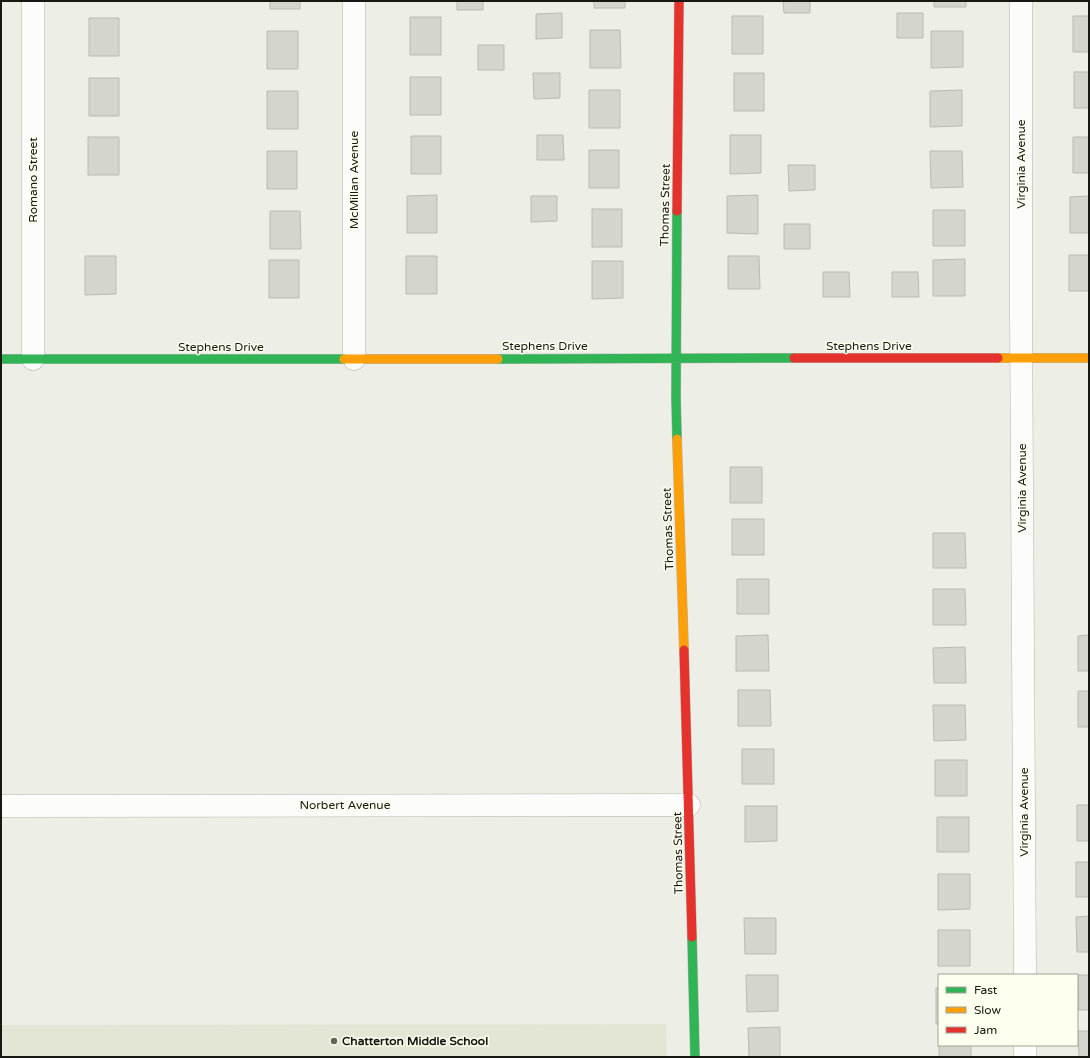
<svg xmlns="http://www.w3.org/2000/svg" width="1090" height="1058" font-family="'Varela Round',sans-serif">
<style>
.built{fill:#e4e6d5}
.building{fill:#d4d6ce;stroke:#babab4}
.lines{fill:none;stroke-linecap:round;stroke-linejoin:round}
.street-casing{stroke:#b4b5ae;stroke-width:23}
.fast-casing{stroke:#b4b5ae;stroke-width:10}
.slow-casing{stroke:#b4b5ae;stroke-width:10}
.jam-casing{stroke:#b4b5ae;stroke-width:10}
.street{stroke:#fcfcfb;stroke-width:22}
.fast{stroke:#30b455;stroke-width:9}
.slow{stroke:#ff9f0a;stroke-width:9}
.jam{stroke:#e5322d;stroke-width:9}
.poi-dot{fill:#63635c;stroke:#fdffef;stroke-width:1.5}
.labels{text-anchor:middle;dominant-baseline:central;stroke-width:3;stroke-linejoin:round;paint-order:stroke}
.street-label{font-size:12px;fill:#181812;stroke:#fdffef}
.poi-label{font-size:12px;font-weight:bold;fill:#181812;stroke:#fdffef;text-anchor:start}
</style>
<rect width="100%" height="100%" fill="#edeee5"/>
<path class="built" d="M666,1024l1,33h-666v-32z"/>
<path class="building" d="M270,1h30v8h-30z
M457,1h26v9h-26z
M594,1h31v7h-31z
M783,1h27v12h-26z
M934,1h32v6h-32z
M562,13v25l-26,1v-25z
M897,13h26v25h-26z
M732,16h31v38h-31z
M1073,16h16v36h-16z
M410,17h31v38h-31z
M89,18h30v38h-30z
M590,30h30l1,38h-31z
M267,31h31v38h-31z
M931,31h32v36l-32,1z
M478,45h26v25h-26z
M1074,72h15v36h-15z
M533,73h27v25l-26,1z
M734,73h30v38h-30z
M410,77h31v38h-31z
M89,78h30v38h-30z
M589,90h31v38h-31z
M962,90v36l-32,1v-36z
M267,91h31v38h-31z
M537,135h26l1,25h-27z
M730,135h31v38l-31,1z
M411,136h30v38h-30z
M88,137h31v38h-31z
M1073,137h16v36h-16z
M589,150h30v38h-30z
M267,151h30v38h-30z
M930,151h32l1,36 -32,1z
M788,165h27v25l-26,1z
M437,195v38h-30v-37z
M758,195v39l-31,-1v-37z
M531,196h26v25l-26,1z
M1089,196v37h-19v-36z
M592,209h30v38h-30z
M933,210h32v36h-32z
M270,211h30l1,38h-31z
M784,224h26v25h-26z
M1069,255h20v36h-20z
M85,256h31v38l-31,1z
M406,256h31v38h-31z
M728,256h31l1,33h-32z
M965,259v37h-32v-36z
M269,260h30v38h-30z
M592,261h31v37l-31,1z
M823,272h26l1,25h-27z
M892,272h26l1,25h-27z
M730,467h32v36h-32z
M732,519h32v36h-32z
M933,533h32l1,35h-33z
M737,579h32v35h-32z
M933,589h32l1,36h-33z
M768,635l1,36h-33v-35z
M1089,635v36h-11v-35z
M965,647l1,36h-32l-1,-35z
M738,690h32l1,36h-33z
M1078,691h11v36h-11z
M933,705h32l1,35 -32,1z
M742,749h32v35h-32z
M935,760h32v36h-32z
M1077,805h12v36h-12z
M745,806h32v35l-32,1z
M937,817h32v35h-32z
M1076,862h13v35h-13z
M938,874h32v35l-32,1z
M1089,916v36h-12l-1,-35z
M744,918h32v36h-31z
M938,930h32v36h-32z
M746,975h32v36l-31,1z
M1078,975h11v35h-10z
M936,988h3v36h-3z
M780,1027v30h-31l-1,-29z
M1078,1031h11v26h-10z
M939,1045h32v12h-32z"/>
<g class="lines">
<defs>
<path id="street" d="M354,1v358
M1021,1v318l4,656
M33,359v-358
M1,806l688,-1
M1025,1045v12"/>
<path id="fast" d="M1,359h343
M498,359l296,-1
M677,439l-1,-41 1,-187
M692,937l3,120"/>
<path id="slow" d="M998,358h91
M344,359h154
M677,439l7,211"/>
<path id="jam" d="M677,211l2,-210
M794,358h204
M684,650l8,287"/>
</defs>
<use href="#street" class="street-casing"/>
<use href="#fast" class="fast-casing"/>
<use href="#slow" class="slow-casing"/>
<use href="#jam" class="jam-casing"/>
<use href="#street" class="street"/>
<use href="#fast" class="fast"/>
<use href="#slow" class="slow"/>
<use href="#jam" class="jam"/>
</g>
<circle class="poi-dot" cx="334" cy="1041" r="4"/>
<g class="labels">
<g class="street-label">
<text transform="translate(1021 164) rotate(-90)">Virginia Avenue</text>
<text transform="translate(33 180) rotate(-90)">Romano Street</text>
<text transform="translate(354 180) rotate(-90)">McMillan Avenue</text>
<text transform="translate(665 205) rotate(-89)">Thomas Street</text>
<text x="545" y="346">Stephens Drive</text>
<text x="869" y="346">Stephens Drive</text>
<text x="221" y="347">Stephens Drive</text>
<text transform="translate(1022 488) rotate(-90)">Virginia Avenue</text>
<text transform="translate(668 529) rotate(-92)">Thomas Street</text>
<text x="345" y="805">Norbert Avenue</text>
<text transform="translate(1024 812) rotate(-90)">Virginia Avenue</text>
<text transform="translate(678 853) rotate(-91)">Thomas Street</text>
</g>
<g class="poi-label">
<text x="342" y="1041">Chatterton Middle School</text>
</g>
</g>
<rect width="1090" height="1058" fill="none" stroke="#181812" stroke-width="4"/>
<rect x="938" y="974" width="140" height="72" fill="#fdffef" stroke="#a1a397"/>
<rect x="946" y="987" width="20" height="6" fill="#30b455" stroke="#a1a397"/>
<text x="974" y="994" font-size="12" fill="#181812">Fast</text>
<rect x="946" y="1007" width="20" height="6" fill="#ff9f0a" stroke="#a1a397"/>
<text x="974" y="1014" font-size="12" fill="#181812">Slow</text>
<rect x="946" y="1027" width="20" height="6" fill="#e5322d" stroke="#a1a397"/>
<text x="974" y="1034" font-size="12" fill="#181812">Jam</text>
</svg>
